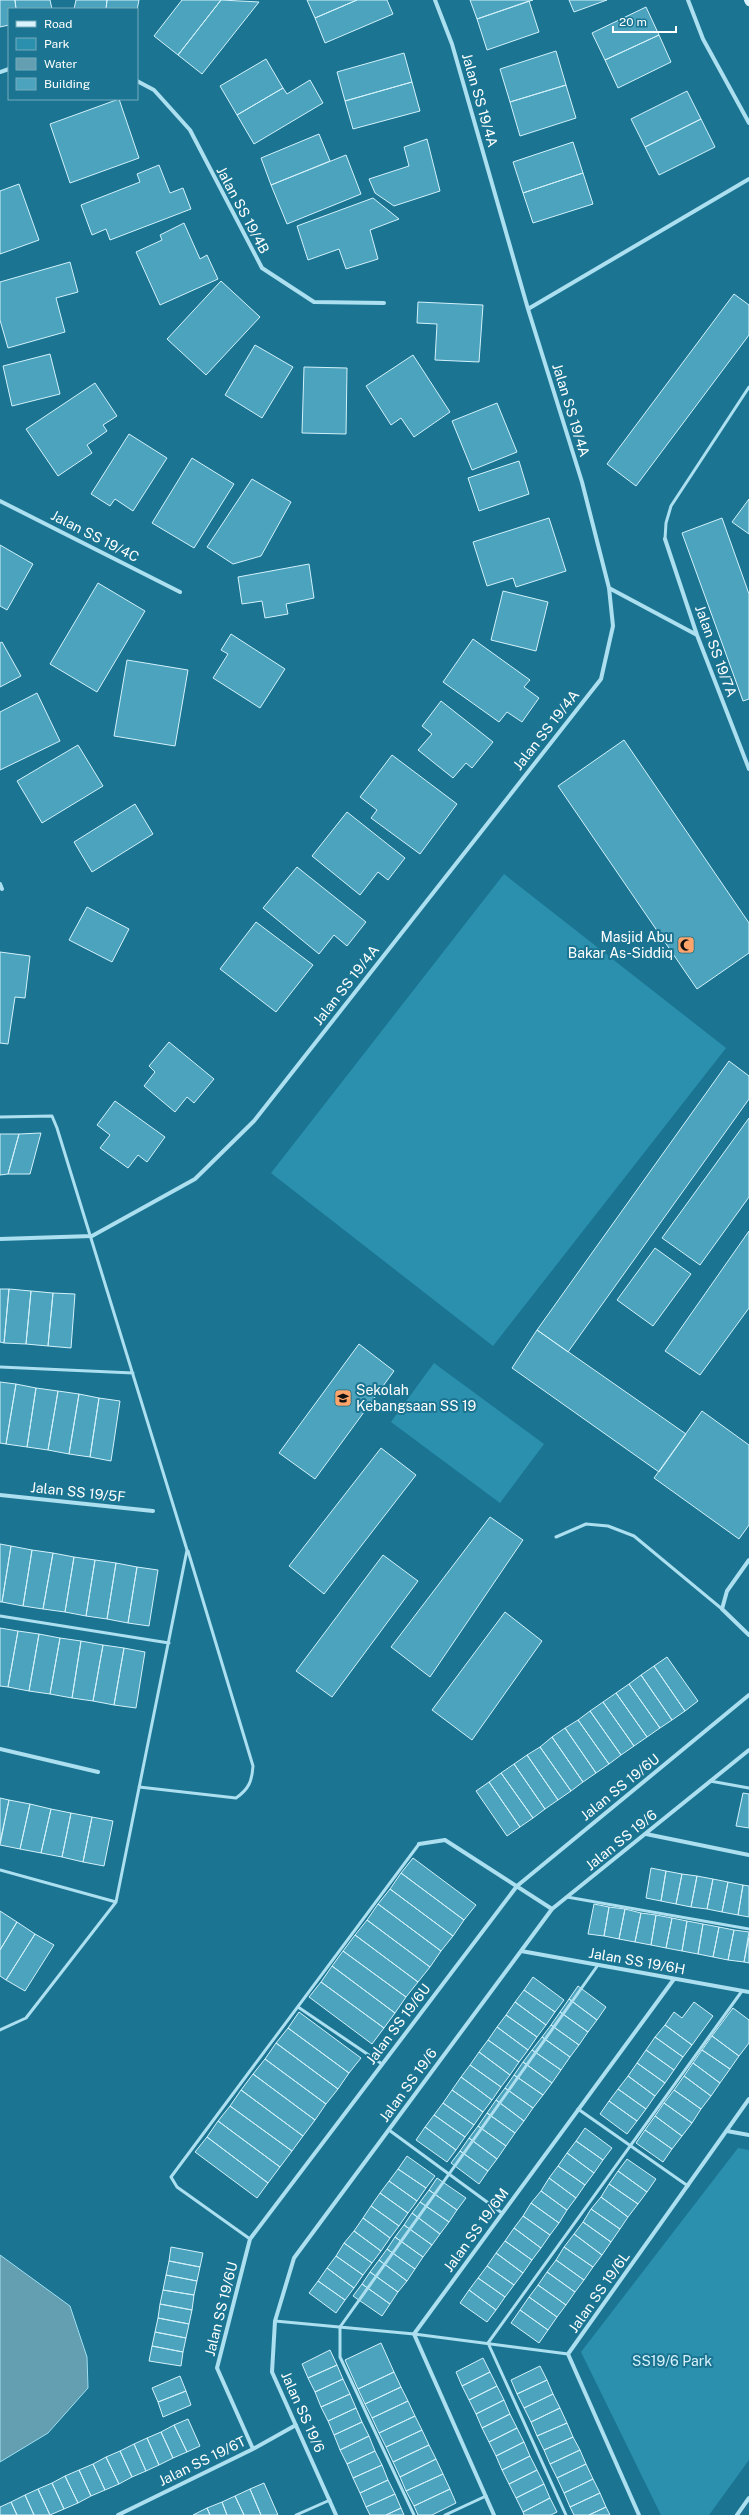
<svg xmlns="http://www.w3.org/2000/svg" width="749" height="2515" font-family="'Public Sans',sans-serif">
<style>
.green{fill:#2b90ae}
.water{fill:#649eb1;stroke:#9fdff1}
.building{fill:#4ca3bd;stroke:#d2f1fb}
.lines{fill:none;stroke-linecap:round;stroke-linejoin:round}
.lane{stroke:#acdfef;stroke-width:3}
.street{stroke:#acdfef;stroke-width:4}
.secondary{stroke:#d9f2fb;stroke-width:8}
.labels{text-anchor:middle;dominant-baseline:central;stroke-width:4;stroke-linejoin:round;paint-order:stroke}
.street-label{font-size:14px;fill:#fff;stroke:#1b7592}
.poi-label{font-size:14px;fill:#fff;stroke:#1b7592;text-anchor:end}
.park-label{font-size:14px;fill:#d9f3fc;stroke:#1b7592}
</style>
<rect width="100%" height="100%" fill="#1b7592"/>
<path class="green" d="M504,874l222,174 -233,298 -222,-173z
M434,1363l110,81 -44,59 -109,-81z
M738,2148l11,2v310l-40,55h-48l-80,-163z"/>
<path class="water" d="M0,2255l70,51 17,51 1,31 -40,45 -48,29z"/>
<path class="building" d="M0,0h15l1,9h-7v16l-9,2z
M15,0h35l2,9h-36z
M76,0h31l-1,9h-32z
M107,0h32l-2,10 -31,-1z
M182,0h39l-43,55 -24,-19z
M221,0l38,2 -57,72 -24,-19z
M307,0h50l-42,18z
M357,0h30l6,14 -68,29 -10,-25z
M470,0h63l-56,19z
M569,0h38l-33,12z
M529,1l10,31 -52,18 -10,-31z
M646,7l13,28 -54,25 -13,-27z
M659,35l12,27 -53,26 -13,-28z
M556,51l10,34 -56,17 -10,-33z
M404,53l8,29 -67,19 -8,-29z
M266,59l17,29 -46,27 -17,-29z
M310,80l13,23 -69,41 -17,-29 46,-27 4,6z
M412,82l8,29 -67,18 -8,-28z
M566,85l10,33 -56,18 -10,-34z
M687,91l14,28 -56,28 -14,-28z
M119,99l20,59 -69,25 -20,-59z
M701,119l14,28 -56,28 -14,-28z
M319,134l11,27 -59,24 -10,-27z
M427,139l13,52 -46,15 -19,-13 -6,-14 40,-13 -5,-19z
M573,142l10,31 -60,20 -10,-31z
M346,155l15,39 -74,30 -16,-39z
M159,165l11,28 13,-5 8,21 -81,31 -4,-11 -14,6 -11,-30 59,-23 -3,-8z
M583,173l10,31 -60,19 -10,-30z
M19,184l20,56 -39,14v-63z
M373,198l26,21 -29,11 8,29 -32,10 -7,-20 -31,11 -11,-34z
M184,223l16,36 7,-4 11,24 -58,26 -24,-53 26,-12 -2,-5z
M70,262l8,30 -22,6 9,34 -57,16 -8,-28v-38z
M221,281l39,36 -54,58 -39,-36z
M734,294l15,11v30l-113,151 -29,-22z
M418,302l65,3 -4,57 -44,-2 2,-36 -20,-1z
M255,345l38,22 -31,51 -37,-23z
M50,354l10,40 -48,12 -9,-40z
M413,355l37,57 -36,25 -13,-19 -10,7 -25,-39z
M304,367l43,1 -1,66 -44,-1z
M95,383l22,33 -14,9 4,6 -20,14 5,8 -34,23 -32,-47z
M497,403l20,49 -45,18 -20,-49z
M129,434l38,24 -34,53 -18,-12 -5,7 -19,-12z
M192,458l42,26 -40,64 -42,-25z
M519,461l10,33 -50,17 -11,-33z
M252,479l39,23 -30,54 -28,8 -26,-17z
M749,499v35l-17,-12z
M549,518l17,53 -50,16 -3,-9 -26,8 -14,-44z
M722,518l27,76v105l-6,2 -61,-168z
M0,545l33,19 -26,46 -7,-4z
M309,564l5,34 -28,6 2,10 -23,4 -3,-17 -20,3 -4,-27z
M98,583l47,28 -48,81 -47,-28z
M503,591l45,11 -12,49 -45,-11z
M231,634l54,35 -25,39 -47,-30 15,-24 -7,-4z
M473,639l57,41 -6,7 15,11 -17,24 -15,-10 -8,10 -56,-40z
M2,642l19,34 -21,11v-44z
M127,660l61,10 -13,76 -61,-10z
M37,693l23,48 -60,29v-58z
M441,701l52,41 -21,26 -6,-5 -13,15 -35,-28 14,-16 -10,-8z
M624,740l125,183v30l-52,36 -139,-203z
M78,745l25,41 -61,37 -25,-42z
M392,755l65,49 -37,50 -49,-36 6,-8 -17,-13z
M135,804l18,30 -61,38 -18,-30z
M347,812l58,46 -17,22 -10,-8 -18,23 -48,-39z
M297,867l69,55 -19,24 -13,-11 -15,19 -56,-46z
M87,907l42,22 -17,33 -43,-22z
M256,922l57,43 -37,47 -56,-43z
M0,952l30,4 -5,42 -10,-1 -7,47 -8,-1z
M169,1042l45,37 -20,24 -7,-6 -12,15 -31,-26 11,-14 -6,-6z
M729,1061l20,15v23l-181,253 -31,-22z
M115,1101l50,36 -18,25 -9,-7 -10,13 -28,-20 10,-13 -13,-10z
M749,1118v79l-49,68 -38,-27z
M41,1133l-11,41h-22l11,-40z
M0,1134h19l-11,40 -8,1z
M749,1231v77l-49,67 -35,-24z
M655,1248l36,26 -38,52 -36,-26z
M0,1289h9l-5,54 -4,-1z
M9,1289l22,2 -5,53 -22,-1z
M31,1291l22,2 -5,53 -22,-2z
M53,1293l22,1 -4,54 -23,-2z
M537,1330l149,104 -27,38 -147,-104z
M359,1344l35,27 -79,108 -36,-26z
M0,1382l16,2 -10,60 -6,-1z
M16,1384l20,4 -9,59 -21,-3z
M36,1388l22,3 -10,59 -21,-3z
M58,1391l21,3 -10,60 -21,-4z
M79,1394l20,4 -9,59 -21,-3z
M99,1398l21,3 -9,60 -21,-4z
M702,1411l47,34v80l-10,14 -85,-61z
M381,1448l35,27 -92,119 -35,-28z
M490,1517l33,23 -93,137 -39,-30z
M0,1544l11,2 -9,56h-2z
M11,1546l21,4 -9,56 -21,-4z
M32,1550l21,3 -10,56 -20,-3z
M53,1553l21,4 -9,55 -22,-3z
M383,1555l35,26 -86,116 -36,-26z
M74,1557l21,3 -9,56 -21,-4z
M95,1560l21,3 -9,56 -21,-3z
M116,1563l21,4 -9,56 -21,-4z
M137,1567l21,3 -9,56 -21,-3z
M505,1612l37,29 -70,99 -40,-30z
M0,1628l18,3 -10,56 -8,-1z
M18,1631l21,3 -10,57 -21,-4z
M39,1634l21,4 -10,56 -21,-3z
M60,1638l21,3 -9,57 -22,-4z
M81,1641l22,4 -10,56 -21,-3z
M103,1645l21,3 -10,57 -21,-4z
M124,1648l21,4 -9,56 -22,-3z
M667,1657l31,44 -13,10 -31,-45z
M654,1666l31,45 -13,9 -31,-45z
M641,1675l31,45 -12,8 -31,-44z
M629,1684l31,44 -13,9 -31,-44z
M616,1693l31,44 -13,9 -31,-44z
M603,1702l31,44 -13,9 -31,-44z
M590,1711l31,44 -12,9 -31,-44z
M578,1720l31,44 -13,9 -31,-45z
M565,1728l31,45 -13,9 -31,-45z
M552,1737l31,45 -12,9 -31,-44z
M540,1747l31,44 -13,9 -31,-45z
M527,1755l31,45 -13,9 -31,-45z
M514,1764l31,45 -12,9 -32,-45z
M501,1773l32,45 -13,9 -31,-45z
M489,1782l31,45 -13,9 -31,-45z
M743,1793l6,1v34l-13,-2z
M0,1798l9,2 -9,42z
M9,1800l21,4 -10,45 -20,-4z
M30,1804l21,5 -10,44 -21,-4z
M51,1809l20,4 -9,44 -21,-4z
M71,1813l21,4 -9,45 -21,-5z
M92,1817l21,4 -9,45 -21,-4z
M413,1858l63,47 -12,15 -63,-47z
M651,1868l15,3 -5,30 -15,-3z
M666,1871l16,3 -6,30 -15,-3z
M401,1873l63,47 -11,16 -63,-47z
M682,1874l15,2 -6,31 -15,-3z
M697,1876l16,3 -6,30 -16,-2z
M713,1879l15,3 -6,30 -15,-3z
M728,1882l15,3 -5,30 -16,-3z
M743,1885l6,1v31l-11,-2z
M390,1889l63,47 -12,15 -63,-47z
M378,1904l63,47 -11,16 -63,-47z
M594,1904l15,3 -5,29 -16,-2z
M609,1907l16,2 -6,30 -15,-3z
M625,1909l16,4 -6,29 -16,-3z
M0,1911l17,11 -17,28z
M641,1913l15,2 -5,30 -16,-3z
M656,1915l16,3 -6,30 -15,-3z
M672,1918l15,3 -5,30 -16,-3z
M367,1920l63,47 -12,15 -63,-47z
M687,1921l16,3 -5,30 -16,-3z
M17,1922l18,12 -29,46 -6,-4v-26z
M703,1924l16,3 -6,30 -15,-3z
M719,1927l15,3 -6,30 -15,-3z
M734,1930l15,2 -5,30 -16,-2z
M35,1934l19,11 -29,46 -19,-11z
M355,1935l63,47 -12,15 -63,-46z
M749,1937v26l-5,-1z
M343,1951l63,46 -11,16 -63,-47z
M332,1966l63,47 -11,15 -63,-46z
M533,1977l31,23 -9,12 -31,-22z
M321,1982l63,46 -12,16 -63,-47z
M578,1986l28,21 -9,13 -28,-21z
M524,1990l31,22 -9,13 -31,-23z
M569,1999l28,21 -9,12 -28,-20z
M515,2002l31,23 -9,12 -31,-22z
M694,2002l19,14 -21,29 -27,-20 9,-13 8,6z
M733,2008l16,12v23l-10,13 -27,-20z
M299,2012l62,46 -12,15 -61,-45z
M560,2012l28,20 -9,13 -28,-20z
M506,2015l31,22 -9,13 -31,-23z
M551,2025l28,20 -9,12 -28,-20z
M665,2025l27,20 -9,12 -28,-20z
M497,2027l31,23 -9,12 -31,-22z
M288,2028l61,45 -11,16 -62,-46z
M712,2036l27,20 -9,13 -28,-19z
M542,2037l28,20 -9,13 -29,-20z
M655,2037l28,20 -9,13 -28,-20z
M488,2040l31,22 -9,13 -31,-23z
M276,2043l62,46 -12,15 -61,-45z
M532,2050l29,20 -9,13 -29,-21z
M646,2050l28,20 -9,13 -28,-20z
M702,2050l28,19 -10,14 -27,-20z
M479,2052l31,23 -9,12 -31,-22z
M265,2059l61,45 -11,16 -62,-46z
M523,2062l29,21 -9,12 -29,-20z
M637,2063l28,20 -10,13 -27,-20z
M693,2063l27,20 -9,13 -27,-20z
M470,2065l31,22 -9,13 -31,-23z
M253,2074l62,46 -12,16 -62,-46z
M514,2075l29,20 -10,13 -28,-20z
M628,2076l27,20 -9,13 -28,-20z
M684,2076l27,20 -10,13 -27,-19z
M461,2077l31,23 -9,12 -31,-22z
M505,2088l28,20 -9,13 -28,-21z
M618,2089l28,20 -9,12 -28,-20z
M241,2090l62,46 -11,15 -62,-45z
M452,2090l31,22 -9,13 -31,-22z
M674,2090l27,19 -9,14 -28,-20z
M496,2100l28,21 -9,12 -28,-20z
M609,2101l28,20 -10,13 -27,-20z
M443,2103l31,22 -9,12 -31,-22z
M664,2103l28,20 -10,13 -27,-20z
M230,2106l62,45 -12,16 -62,-46z
M487,2113l28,20 -9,13 -28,-20z
M434,2115l31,22 -9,13 -31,-23z
M655,2116l27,20 -10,13 -27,-19z
M218,2121l62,46 -12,16 -61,-46z
M478,2126l28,20 -9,13 -28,-21z
M425,2127l31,23 -9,12 -31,-22z
M585,2128l27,20 -9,12 -27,-19z
M645,2130l27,19 -9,13 -27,-19z
M207,2137l61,46 -11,15 -62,-46z
M469,2138l28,21 -9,12 -28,-20z
M576,2141l27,19 -9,13 -27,-20z
M460,2151l28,20 -9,13 -28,-21z
M567,2153l27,20 -9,12 -27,-19z
M407,2156l28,20 -9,12 -28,-19z
M627,2159l29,20 -9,13 -29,-21z
M558,2166l27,19 -9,13 -27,-20z
M398,2169l28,19 -9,13 -28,-20z
M618,2171l29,21 -9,12 -29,-20z
M437,2178l29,20 -9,12 -28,-20z
M549,2178l27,20 -9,12 -26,-19z
M389,2181l28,20 -9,12 -28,-20z
M609,2184l29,20 -10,13 -27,-20z
M429,2190l28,20 -8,12 -29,-20z
M541,2191l26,19 -8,13 -28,-20z
M380,2193l28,20 -9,13 -28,-20z
M601,2197l27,20 -8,12 -29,-20z
M420,2202l29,20 -9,12 -28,-21z
M531,2203l28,20 -9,12 -27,-19z
M371,2206l28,20 -9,12 -27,-20z
M591,2209l29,20 -9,13 -28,-20z
M412,2213l28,21 -8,11 -28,-20z
M523,2216l27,19 -9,13 -27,-20z
M363,2218l27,20 -9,13 -27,-20z
M583,2222l28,20 -9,13 -28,-21z
M404,2225l28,20 -9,12 -28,-20z
M514,2228l27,20 -9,12 -27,-19z
M354,2231l27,20 -9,12 -28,-20z
M574,2234l28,21 -9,12 -29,-20z
M395,2237l28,20 -8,12 -28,-20z
M505,2241l27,19 -9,13 -27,-20z
M344,2243l28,20 -9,12 -27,-19z
M171,2247l32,6 -3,14 -31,-6z
M564,2247l29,20 -9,13 -28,-20z
M387,2249l28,20 -8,12 -28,-21z
M496,2253l27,20 -9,12 -27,-19z
M336,2256l27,19 -9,13 -27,-20z
M379,2260l28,21 -9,11 -28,-20z
M556,2260l28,20 -9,12 -28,-20z
M169,2261l31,6 -3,14 -31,-6z
M487,2266l27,19 -9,12 -27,-19z
M327,2268l27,20 -9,12 -27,-19z
M370,2272l28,20 -8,12 -28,-20z
M547,2272l28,20 -9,13 -28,-20z
M166,2275l31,6 -3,14 -31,-5z
M478,2278l27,19 -9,13 -27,-20z
M318,2281l27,19 -9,13 -27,-20z
M362,2284l28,20 -8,12 -29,-20z
M538,2285l28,20 -9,12 -28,-20z
M163,2290l31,5 -2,15 -32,-6z
M469,2290l27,20 -9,12 -27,-19z
M529,2297l28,20 -9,13 -28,-20z
M160,2304l32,6 -3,14 -31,-6z
M520,2310l28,20 -9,13 -28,-20z
M158,2318l31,6 -3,14 -31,-6z
M155,2332l31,6 -3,14 -31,-6z
M381,2343l13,29 -36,17 -13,-29z
M152,2346l31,6 -2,14 -32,-5z
M330,2350l7,15 -29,13 -6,-14z
M483,2358l7,14 -28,14 -6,-14z
M337,2365l6,14 -28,13 -7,-14z
M540,2366l7,14 -30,14 -6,-14z
M394,2372l7,15 -36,17 -7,-15z
M490,2372l7,14 -28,14 -7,-14z
M180,2376l6,15 -28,11 -6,-14z
M343,2379l7,15 -29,13 -6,-15z
M547,2380l6,14 -29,14 -7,-14z
M497,2386l7,14 -28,14 -7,-14z
M401,2387l7,14 -36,17 -7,-14z
M186,2391l5,14 -28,12 -5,-15z
M350,2394l6,14 -28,13 -7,-14z
M553,2394l7,14 -29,14 -7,-14z
M504,2400l6,14 -28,14 -6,-14z
M408,2401l7,15 -36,17 -7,-15z
M356,2408l6,14 -28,13 -6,-14z
M560,2408l7,15 -30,13 -6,-14z
M510,2414l7,14 -28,14 -7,-14z
M415,2416l7,14 -36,17 -7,-14z
M188,2419l12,27 -13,6 -13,-27z
M362,2422l7,14 -29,14 -6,-15z
M567,2423l6,14 -29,13 -7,-14z
M174,2425l13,27 -14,6 -12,-26z
M517,2428l7,14 -28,14 -7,-14z
M422,2430l7,15 -36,17 -7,-15z
M161,2432l12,26 -14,7 -12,-27z
M369,2436l6,15 -28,13 -7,-14z
M573,2437l7,13 -30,14 -6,-14z
M147,2438l12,27 -13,6 -12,-27z
M524,2442l6,14 -28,14 -6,-14z
M134,2444l12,27 -14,6 -12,-26z
M429,2445l7,14 -36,18 -7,-15z
M580,2450l6,14 -29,14 -7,-14z
M120,2451l12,26 -13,7 -13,-27z
M375,2451l7,14 -29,13 -6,-14z
M530,2456l7,14 -28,14 -7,-14z
M106,2457l13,27 -14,6 -12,-26z
M436,2459l7,15 -37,17 -6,-14z
M93,2464l12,26 -14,6 -12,-26z
M586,2464l7,15 -29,14 -7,-15z
M382,2465l6,15 -28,13 -7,-15z
M79,2470l12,26 -13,7 -13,-27z
M537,2470l7,14 -28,14 -7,-14z
M443,2474l7,15 -36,17 -8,-15z
M65,2476l13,27 -14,6 -12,-26z
M593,2479l7,14 -30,14 -6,-14z
M388,2480l7,14 -29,13 -6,-14z
M52,2483l12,26 -14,6 -12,-26z
M264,2483l14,32h-17l-11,-26z
M544,2484l6,14 -27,14 -7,-14z
M38,2489l12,26h-16l-9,-20z
M250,2489l11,26h-17l-9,-19z
M450,2489l6,14 -24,12h-14l-4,-9z
M600,2493l6,14 -17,8h-15l-4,-8z
M395,2494l6,14 -15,7h-16l-4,-8z
M25,2495l9,20h-17l-6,-13z
M235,2496l9,19h-17l-5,-13z
M550,2498l7,14 -6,3h-27l-1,-3z
M11,2502l6,13h-17v-8z
M222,2502l5,13h-17l-3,-7z
M606,2507l4,8h-21z
M207,2508l3,7h-17z
M401,2508l3,7h-18z"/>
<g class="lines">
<path class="lane" d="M665,539l1,-16 5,-17 78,-119
M0,1117l52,-1 5,12 130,422 -71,352 -90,116 -26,12
M0,1367l133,6
M556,1537l30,-13 22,2 26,10 88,73
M0,1616l169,27
M710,1781l39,7
M139,1787l97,11c13,-9 16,-17 17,-32l-65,-215
M0,1870l116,32
M567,1897l182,32
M298,2007l84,57
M578,2109l110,77
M389,2130l113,83
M250,2239l-73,-52 -6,-10 248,-333
M275,2321l139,13 154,20
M296,2515l34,-15
M414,2515l-74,-158v-30l258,-362
M445,2515l41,-19
M566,2515l-78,-172 254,-352"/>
<path class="street" d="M688,0l15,39 46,84
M0,72l9,-3
M137,81l17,9 36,40 72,138 52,34 70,1
M528,309l221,-130
M0,501l180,91
M665,539l32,96 52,134
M609,588l88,47
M0,884l2,5
M0,1239l92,-3 103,-57 59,-58 347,-442 12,-53 -4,-38 -27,-106 -54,-173 -76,-265 -17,-44
M0,1495l153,16
M749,1560l-22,31 -5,18 27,26
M0,1749l98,23
M646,1834l103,21
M419,1844l26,-4 107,69
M521,1951l228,41
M727,2131l22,4
M253,2449l-36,-81 33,-129 267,-353 232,-191
M118,2515l135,-66 43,-24
M336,2515l-64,-143 3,-51 19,-63 258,-349 197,-159
M494,2515l-80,-181 260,-355
M639,2515l-71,-161 181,-255
M737,2515l12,-17"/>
<path class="secondary" d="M748,0l1,2"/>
</g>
<defs>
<symbol id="mosque-square" viewBox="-11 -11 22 22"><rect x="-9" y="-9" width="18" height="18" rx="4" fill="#ffa46a" stroke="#1b7592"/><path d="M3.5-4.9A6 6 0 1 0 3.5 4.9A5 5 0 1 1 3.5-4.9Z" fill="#111"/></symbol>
<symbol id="school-square" viewBox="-11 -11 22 22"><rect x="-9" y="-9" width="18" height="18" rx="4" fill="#ffa46a" stroke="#1b7592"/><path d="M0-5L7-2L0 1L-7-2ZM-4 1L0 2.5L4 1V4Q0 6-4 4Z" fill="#111"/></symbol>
</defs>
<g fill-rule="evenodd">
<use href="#mosque-square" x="676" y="935" width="20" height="20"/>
<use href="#school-square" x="333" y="1388" width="20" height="20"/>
</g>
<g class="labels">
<g class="street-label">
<text transform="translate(480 100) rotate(74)">Jalan SS 19/4A</text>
<text transform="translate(243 210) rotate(62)">Jalan SS 19/4B</text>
<text transform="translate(571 410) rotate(73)">Jalan SS 19/4A</text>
<text transform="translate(95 536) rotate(27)">Jalan SS 19/4C</text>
<text transform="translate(716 651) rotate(70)">Jalan SS 19/7A</text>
<text transform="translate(546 730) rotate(-52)">Jalan SS 19/4A</text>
<text transform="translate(346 985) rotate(-52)">Jalan SS 19/4A</text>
<text transform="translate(78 1492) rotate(6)">Jalan SS 19/5F</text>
<text transform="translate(620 1787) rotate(-39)">Jalan SS 19/6U</text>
<text transform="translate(621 1840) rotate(-39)">Jalan SS 19/6</text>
<text transform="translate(637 1961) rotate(10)">Jalan SS 19/6H</text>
<text transform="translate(398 2024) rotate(-53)">Jalan SS 19/6U</text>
<text transform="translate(408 2085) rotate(-54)">Jalan SS 19/6</text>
<text transform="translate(476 2230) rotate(-54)">Jalan SS 19/6M</text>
<text transform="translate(599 2292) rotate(-55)">Jalan SS 19/6L</text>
<text transform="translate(221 2309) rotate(-76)">Jalan SS 19/6U</text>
<text transform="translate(303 2412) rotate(66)">Jalan SS 19/6</text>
<text transform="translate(202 2461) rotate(-26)">Jalan SS 19/6T</text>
</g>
<g class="poi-label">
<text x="673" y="937">Masjid Abu<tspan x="673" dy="16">Bakar As-Siddiq</tspan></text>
<text x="356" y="1390" text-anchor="start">Sekolah<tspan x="356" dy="16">Kebangsaan SS 19</tspan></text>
</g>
<g class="park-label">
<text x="672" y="2361">SS19/6 Park</text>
</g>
</g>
<rect x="8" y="8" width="130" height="92" fill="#1b7592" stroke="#76acbe"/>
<rect x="16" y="21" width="20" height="6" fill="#d9f2fb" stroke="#76acbe"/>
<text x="44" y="28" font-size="12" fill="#ffffff">Road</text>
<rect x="16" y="38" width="20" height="12" fill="#2b90ae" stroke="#76acbe"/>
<text x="44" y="48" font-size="12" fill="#ffffff">Park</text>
<rect x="16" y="58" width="20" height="12" fill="#649eb1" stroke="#76acbe"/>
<text x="44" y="68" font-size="12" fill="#ffffff">Water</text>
<rect x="16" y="78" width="20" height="12" fill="#4ca3bd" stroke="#76acbe"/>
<text x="44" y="88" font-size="12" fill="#ffffff">Building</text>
<path d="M613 26v6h63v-6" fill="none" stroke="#ffffff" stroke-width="2"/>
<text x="619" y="26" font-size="12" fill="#ffffff" stroke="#1b7592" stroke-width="3" paint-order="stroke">20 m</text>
</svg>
